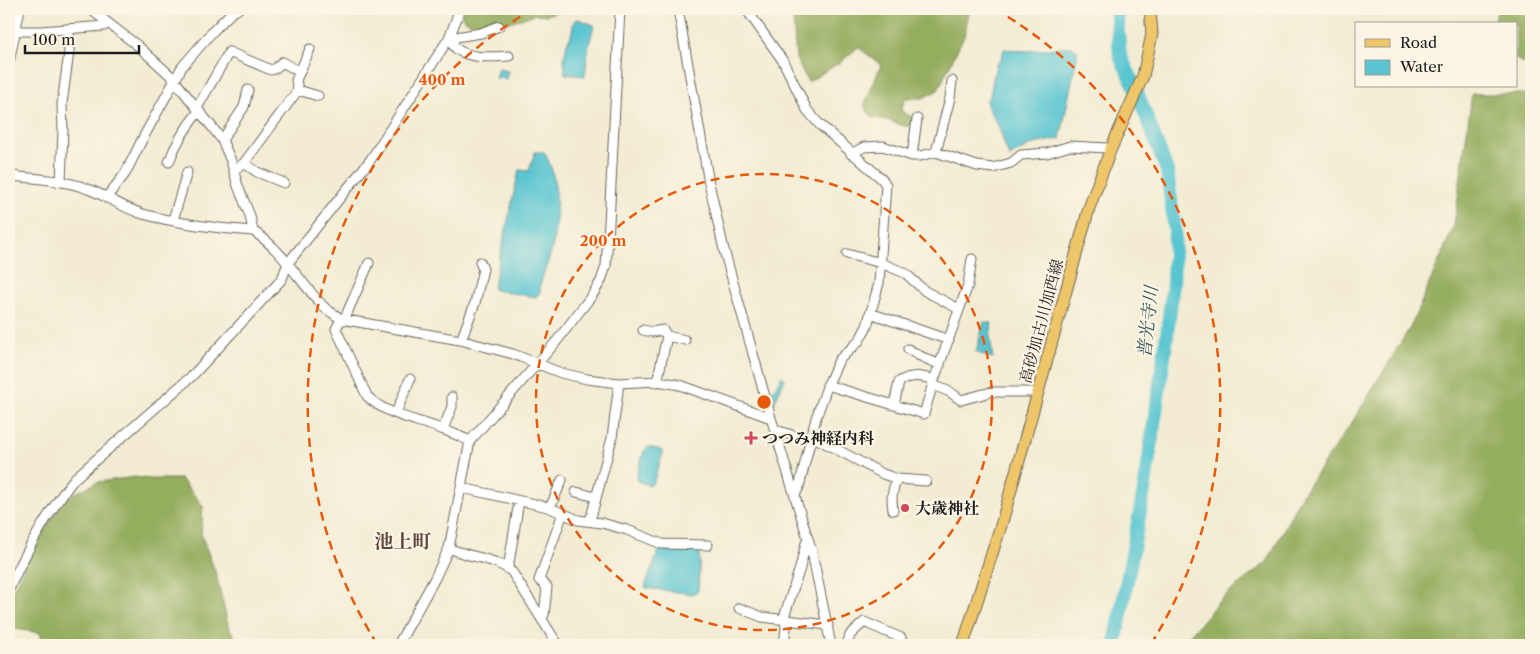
<svg xmlns="http://www.w3.org/2000/svg" width="1540" height="654" font-family="'Libre Caslon Text','Noto Serif JP',serif">
<style>
.forest{fill:#94ad5f;stroke:#58643e}
.water{fill:#58c5d1;stroke:#3a7076}
.lines{fill:none;stroke-linecap:round;stroke-linejoin:round}
.river{stroke:#58c5d1;stroke-width:14}
.minor-casing{stroke:#67655c;stroke-width:11}
.major-casing{stroke:#67655c;stroke-width:13}
.minor{stroke:#fff;stroke-width:9}
.major{stroke:#eec569;stroke-width:11}
.ring{fill:none;stroke:#e8590c;stroke-width:2.5;stroke-dasharray:9 6}
.poi-dot{fill:#d1495b;stroke:#fcf5e5;stroke-width:2}
.labels{text-anchor:middle;dominant-baseline:central;stroke-width:4.5;stroke-linejoin:round;paint-order:stroke}
.street-label{font-size:16px;fill:#1c1c1c;stroke:#fcf5e5}
.poi-label{font-size:16px;font-weight:bold;fill:#1c1c1c;stroke:#fcf5e5;text-anchor:start}
.water-label{font-size:18px;font-style:italic;fill:#31575b;stroke:#fcf5e5}
.quarter-label{font-size:19px;font-weight:bold;fill:#5f463c;stroke:#fcf5e5}
.centre{fill:#e8590c;stroke:#fcf5e5;stroke-width:2.5}
.ring-label{font-size:15px;text-anchor:middle;font-weight:bold;fill:#e8590c;stroke:#fcf5e5;stroke-width:4.5;stroke-linejoin:round;paint-order:stroke}
</style>
<rect width="100%" height="100%" fill="#fcf5e5"/>
<filter id="ink" filterUnits="userSpaceOnUse"><feTurbulence type="fractalNoise" baseFrequency=".02" numOctaves="2"/><feDisplacementMap in="SourceGraphic" scale="10" xChannelSelector="R" yChannelSelector="G"/><feConvolveMatrix kernelMatrix="1 2 1 2 8 2 1 2 1" color-interpolation-filters="sRGB"/></filter>
<filter id="wash" filterUnits="userSpaceOnUse"><feTurbulence type="fractalNoise" baseFrequency=".0096" numOctaves="4" result="noise"/><feDisplacementMap in="SourceGraphic" scale="20" xChannelSelector="R" yChannelSelector="G"/><feGaussianBlur stdDeviation="1.12" result="paint"/><feColorMatrix in="noise" values="0 0 0 0 0 0 0 0 0 0 0 0 0 0 0 0 0 1.4 0 .05"/><feComposite in="paint" operator="in"/></filter>
<g filter="url(#wash)">
<rect width="100%" height="100%" fill="#f3ecd3"/>
<path class="forest" d="M462,9h105l-21,6 -10,-1 -50,15 -15,-5 -9,-7z
M804,9h166l-6,27 -26,54 -15,8h-18l-4,13 12,7 3,6c-10,6 -20,-2 -30,-4 -4,-1 -9,-1 -13,-2l-9,-12 17,-41 -23,-18 -16,14 -34,21 -12,-23 -3,-41 10,-3z
M1498,9h33v59l-15,-9v-35h-22z
M1472,94h59v551h-350l39,-45 47,-38 34,-66 52,-75 58,-95 43,-100z
M135,477l16,2h30l22,27 -2,28 15,40 12,51 11,20h-199l1,-12 -32,-5v-26l7,-19 20,-40 29,-45 33,-16z"/>
<path class="water" d="M578,19l16,6 -6,24 -3,27 -20,-2 -1,-16 3,-15 4,-7 3,-15z
M1065,47h7l5,3v7l-17,82 -27,5 -24,13 -11,-32 -9,-15 -3,-9 4,-5 6,-32 5,-4 3,-11 23,2z
M499,68l9,3 -2,8 -10,-1z
M535,152h9c17,29 14,72 6,104 -3,10 -8,20 -10,30v6l-4,5 -42,-7 -1,-2 26,-118 10,1z
M984,322l8,1 -2,14 3,22 -17,-7z
M782,376l3,3 -11,24 -3,-3 1,-8z
M649,447l12,3 2,3 -10,30 -4,2 -12,-4 -1,-4 8,-26z
M660,548h38l2,3 -2,40 -6,3 -46,-6 -1,-2z"/>
<g class="lines">
<path class="river" d="M1115,645l30,-160 21,-142 7,-59 2,-53 -8,-60 -33,-87 -14,-28 -3,-36v-11"/>
</g>
</g>
<g filter="url(#ink)">
<g class="lines">
<defs>
<path id="minor" d="M90,9l48,37 33,30 41,51 10,13 9,21 7,25 12,30 3,15
M678,9l31,174 15,67 47,168 41,134 19,93
M746,9l37,52 24,49 12,14 63,55 4,6 -7,98 -12,43 -8,15 -20,19 -11,24 -12,34 -17,69 -4,8
M15,31h26l63,-5 3,-4
M449,38l32,-5 18,-7
M454,38l-1,7c11,15 40,12 56,11
M9,62l11,-53
M298,90l20,6
M197,108l32,-56 42,18 5,-2 6,-6 18,10
M222,140l22,-33 4,-17
M936,152l14,-54 2,-17
M851,154l13,-7 19,-1 29,10h8l16,-4 41,14 16,2 18,-5 10,-8 26,-2 23,-7 37,2 3,3
M912,156l5,-37
M169,162c7,-20 17,-35 30,-51
M244,163l13,9 27,11
M234,170l10,-7 54,-73 -2,-10 14,-31
M9,176c23,2 57,4 79,13 19,7 35,19 55,25 32,9 77,15 110,17 30,19 47,52 72,77 5,4 11,7 16,11l119,21 53,14 48,19 26,6 32,4 39,-2 22,4 91,33
M61,182l2,-53 -1,-25 7,-52v-23
M106,198l19,-24 18,-36 39,-71 32,-37 17,-17 7,-4
M173,220l14,-48
M847,254l34,9 24,10 20,18 34,18
M870,313l79,27
M341,319l-5,10 31,67c18,19 51,24 74,33 10,3 20,8 29,12
M344,320l25,-57
M643,330l9,2 11,-2 4,6 18,4
M461,340l14,-37 8,-34 -3,-7
M908,349l10,6 22,10
M657,382l10,-46
M827,385l97,29 10,-34 34,-95 4,-26
M933,385l17,7 11,8 30,-8h47
M894,405l5,-23c12,-8 23,-6 35,-2
M396,413l14,-34
M443,429l9,-22v-10
M775,432l4,-1 19,6 12,-2 73,39 14,5 29,2
M462,488l86,19 30,13 24,3 25,7 35,14 46,1
M576,492l20,5
M550,508l12,-28
M893,510c-2,-12 -1,-20 4,-31
M590,521l22,-83 7,-55
M449,548c20,10 46,9 63,24l46,73
M508,569l11,-68
M9,589c17,-38 39,-77 65,-110l118,-103 90,-97 6,-16 83,-104 78,-121 7,-18 3,-11
M739,608l23,9 66,8
M541,618l3,-3 3,-28 -8,-7 24,-67
M398,645l37,-67 14,-30 21,-107 86,-99 37,-48 8,-13 5,-15 3,-43 11,-214
M784,645l2,-18 -1,-13 15,-46 6,-25 3,-2
M847,645l3,-10 14,-13 37,16 -2,7"/>
<path id="major" d="M963,645l39,-123 87,-314 21,-57 33,-75 9,-42 -2,-25"/>
</defs>
<use href="#minor" class="minor-casing"/>
<use href="#major" class="major-casing"/>
<use href="#minor" class="minor"/>
<use href="#major" class="major"/>
</g>
</g>
<g class="ring">
<circle cx="764" cy="402" r="228"/>
<path d="M377 644A456 456 0 0 1 533 9M995 9A456 456 0 0 1 1151 644"/>
</g>
<g class="poi-dot">
<path d="M748.5 430.5h5v5h5v5h-5v5h-5v-5h-5v-5h5z"/>
<circle cx="905" cy="508" r="5"/>
</g>
<g class="labels">
<g class="street-label">
<text transform="translate(1041 321) rotate(-75)">高砂加古川加西線</text>
</g>
<g class="poi-label">
<text x="762" y="438">つつみ神経内科</text>
<text x="915" y="508">大歳神社</text>
</g>
<g class="water-label">
<text transform="translate(1148 322) rotate(-84)">普光寺川</text>
</g>
<g class="quarter-label">
<text x="403" y="541">池上町</text>
</g>
</g>
<circle cx="764" cy="402" r="8" class="centre"/>
<g class="ring-label">
<text x="442" y="85">400 m</text>
<text x="603" y="246">200 m</text>
</g>
<rect width="1540" height="654" fill="none" stroke="#fcf5e5" stroke-width="30"/>
<rect x="1355" y="22" width="162" height="65" fill="#fcf5e5" stroke="#a29e95"/>
<rect x="1365" y="39" width="25" height="8" fill="#eec569" stroke="#a29e95"/>
<text x="1400" y="48" font-size="15" fill="#1c1c1c">Road</text>
<rect x="1365" y="60" width="25" height="15" fill="#58c5d1" stroke="#a29e95"/>
<text x="1400" y="72" font-size="15" fill="#1c1c1c">Water</text>
<path d="M25 45v8h114v-8" fill="none" stroke="#1c1c1c" stroke-width="2.5"/>
<text x="32" y="45" font-size="15" fill="#1c1c1c" stroke="#fcf5e5" stroke-width="4" paint-order="stroke">100 m</text>
</svg>
